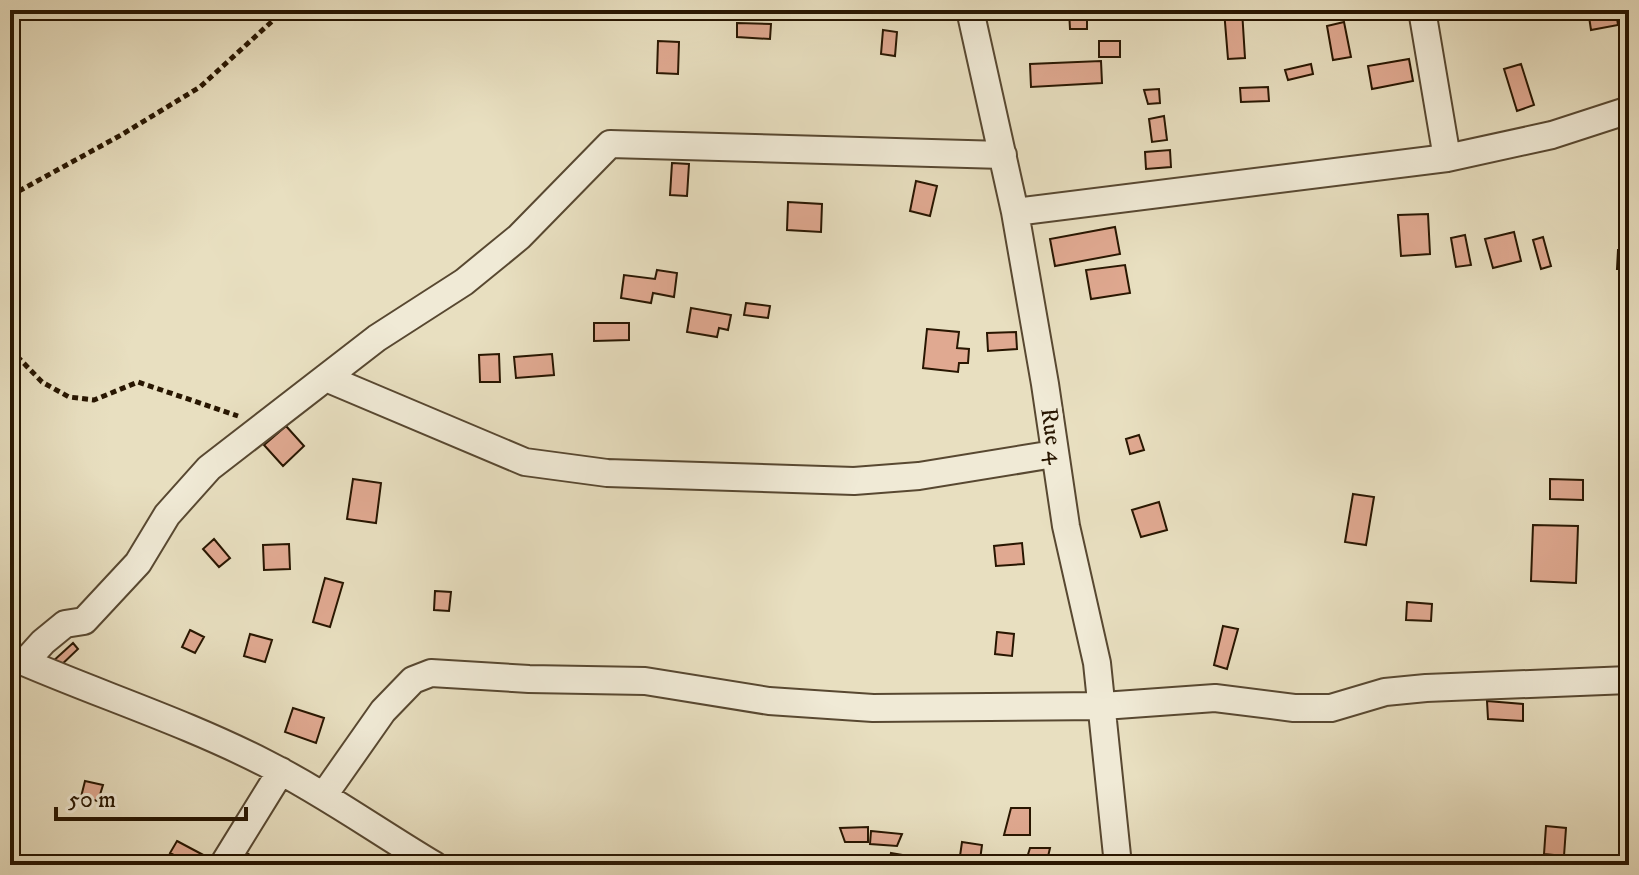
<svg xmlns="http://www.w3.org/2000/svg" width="1639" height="875" font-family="'IM FELL DW Pica',serif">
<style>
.building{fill:#e0a991;stroke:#281601;stroke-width:2}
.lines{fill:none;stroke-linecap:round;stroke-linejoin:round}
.minor-casing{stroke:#584831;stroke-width:30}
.path{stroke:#281601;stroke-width:5;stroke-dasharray:6 4;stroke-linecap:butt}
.minor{stroke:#f0ead6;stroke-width:26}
.labels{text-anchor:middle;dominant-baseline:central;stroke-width:8;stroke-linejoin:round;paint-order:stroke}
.street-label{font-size:24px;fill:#281601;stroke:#f0ead6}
</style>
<rect width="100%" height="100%" fill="#e8dfc0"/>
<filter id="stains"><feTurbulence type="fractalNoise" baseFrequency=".0025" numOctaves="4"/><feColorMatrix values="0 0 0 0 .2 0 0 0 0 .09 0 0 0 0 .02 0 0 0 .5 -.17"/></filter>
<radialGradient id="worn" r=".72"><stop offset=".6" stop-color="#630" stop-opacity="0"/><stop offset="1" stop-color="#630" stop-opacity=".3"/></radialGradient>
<path class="building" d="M765,10h17v7l-18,-1z
M1069,10h18v19h-17z
M1224,10h18l3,48 -17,1z
M1588,10h28l2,15 -27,5z
M1344,22l7,35 -18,3 -6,-34z
M737,23l34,1 -1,15 -33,-2z
M883,30l14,2 -2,24 -14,-2z
M658,41l21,1 -1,32 -21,-1z
M1099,41h21v16h-21z
M1409,59l4,22 -41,8 -4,-23z
M1101,61l1,22 -71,4 -1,-23z
M1311,64l2,10 -25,6 -3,-10z
M1521,64l13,41 -17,6 -13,-42z
M1268,87l1,14 -28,1 -1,-14z
M1159,89l1,14 -12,1 -4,-14z
M1164,116l3,24 -15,2 -3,-23z
M1170,150l1,17 -25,2 -1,-17z
M672,163l17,1 -2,32 -17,-1z
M916,181l21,5 -7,30 -20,-5z
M788,202l34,2 -1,28 -34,-2z
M1428,214l2,40 -29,2 -3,-41z
M1115,227l5,27 -65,12 -5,-27z
M1514,232l7,29 -28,7 -8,-29z
M1465,235l6,30 -15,2 -5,-29z
M1543,237l8,29 -10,3 -8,-29z
M1618,250h11v19h-12z
M1125,265l5,28 -39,6 -5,-29z
M657,270l20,3 -3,24 -21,-4 -2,10 -30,-5 3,-23 31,4z
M746,303l24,3 -2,12 -24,-3z
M691,308l40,7 -3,15 -9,-2 -2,9 -30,-5z
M594,323h35v17l-35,1z
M927,329l32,3 -2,16 12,1 -1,14h-9l-1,9 -35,-4z
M1016,332l1,17 -29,2 -1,-18z
M499,354l1,28h-20l-1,-27z
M552,354l2,21 -38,3 -2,-21z
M286,426l18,20 -21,20 -19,-21z
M1139,435l5,15 -14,4 -4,-15z
M353,479l28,4 -5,40 -29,-4z
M1550,479l33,1v20l-33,-1z
M1353,494l21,3 -8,48 -21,-3z
M1159,502l8,28 -26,7 -9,-27z
M1533,525l45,1 -2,57 -45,-2z
M214,539l16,19 -11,9 -16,-18z
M1022,543l2,21 -28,2 -2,-20z
M289,544l1,25 -26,1 -1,-25z
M325,578l18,5 -13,44 -17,-5z
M435,591l16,1 -2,19 -15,-1z
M1407,602l25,2 -1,17 -25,-1z
M1223,626l15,3 -11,40 -13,-4z
M190,630l14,7 -9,16 -13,-6z
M997,632l17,2 -2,22 -17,-2z
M250,634l22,6 -7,22 -21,-6z
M73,643l5,6 -21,20 -6,-6z
M1487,701l36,3v17l-35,-2z
M293,708l31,10 -8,25 -31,-11z
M85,781l18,4 -5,16 -17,-4z
M1011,808h19v27h-26z
M1546,826l20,2 -2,28 -20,-2z
M868,827v15h-23l-5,-14z
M871,831l31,3 -5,12 -27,-2z
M177,841l32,17 -4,7h-13l-22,-12z
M962,842l20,3 -2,15 -20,-4z
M1030,848h20l-4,17 -20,-4z
M244,852l26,13h-32z
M891,853l12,2 -2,10 -12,-2z
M953,857l57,2 -1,6h-56z"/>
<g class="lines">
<defs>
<path id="minor" d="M970,10l45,202 30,172 21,142 31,137 21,202
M1422,10l25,148
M1015,212l432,-54 105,-23 77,-25
M326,378l199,84 82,11 247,8 65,-5 135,-22
M10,656c84,37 173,65 255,107 59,30 112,68 169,102
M25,662l18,-20 22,-18 19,-3 54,-58 29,-48 42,-47 168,-130 87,-56 55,-45 91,-93 393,11
M324,795l59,-84 30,-31 18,-7 98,6 116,2 124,20 104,7 230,-2 112,-8 79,10h37l54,-16 41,-4 203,-8
M10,865h1
M223,865l58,-94"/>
</defs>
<use href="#minor" class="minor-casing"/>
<path class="path" d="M10,196l111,-61 79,-48 79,-72 10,-5
M10,349l32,33 27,15 25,3 44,-18 100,34"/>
<use href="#minor" class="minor"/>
</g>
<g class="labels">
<g class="street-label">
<text transform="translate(1052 436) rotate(82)">Rue 4</text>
</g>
</g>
<rect width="1639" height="875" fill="none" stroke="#e8dfc0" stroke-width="40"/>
<rect x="12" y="12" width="1615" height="851" fill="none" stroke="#281601" stroke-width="4"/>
<rect x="20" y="20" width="1599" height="835" fill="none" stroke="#281601" stroke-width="2"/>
<path d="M56 807v12h190v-12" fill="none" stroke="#281601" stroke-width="4"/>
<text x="68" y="807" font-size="24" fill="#281601" stroke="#f0ead6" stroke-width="6" paint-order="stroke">50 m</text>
<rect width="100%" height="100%" filter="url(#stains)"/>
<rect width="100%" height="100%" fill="url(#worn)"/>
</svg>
